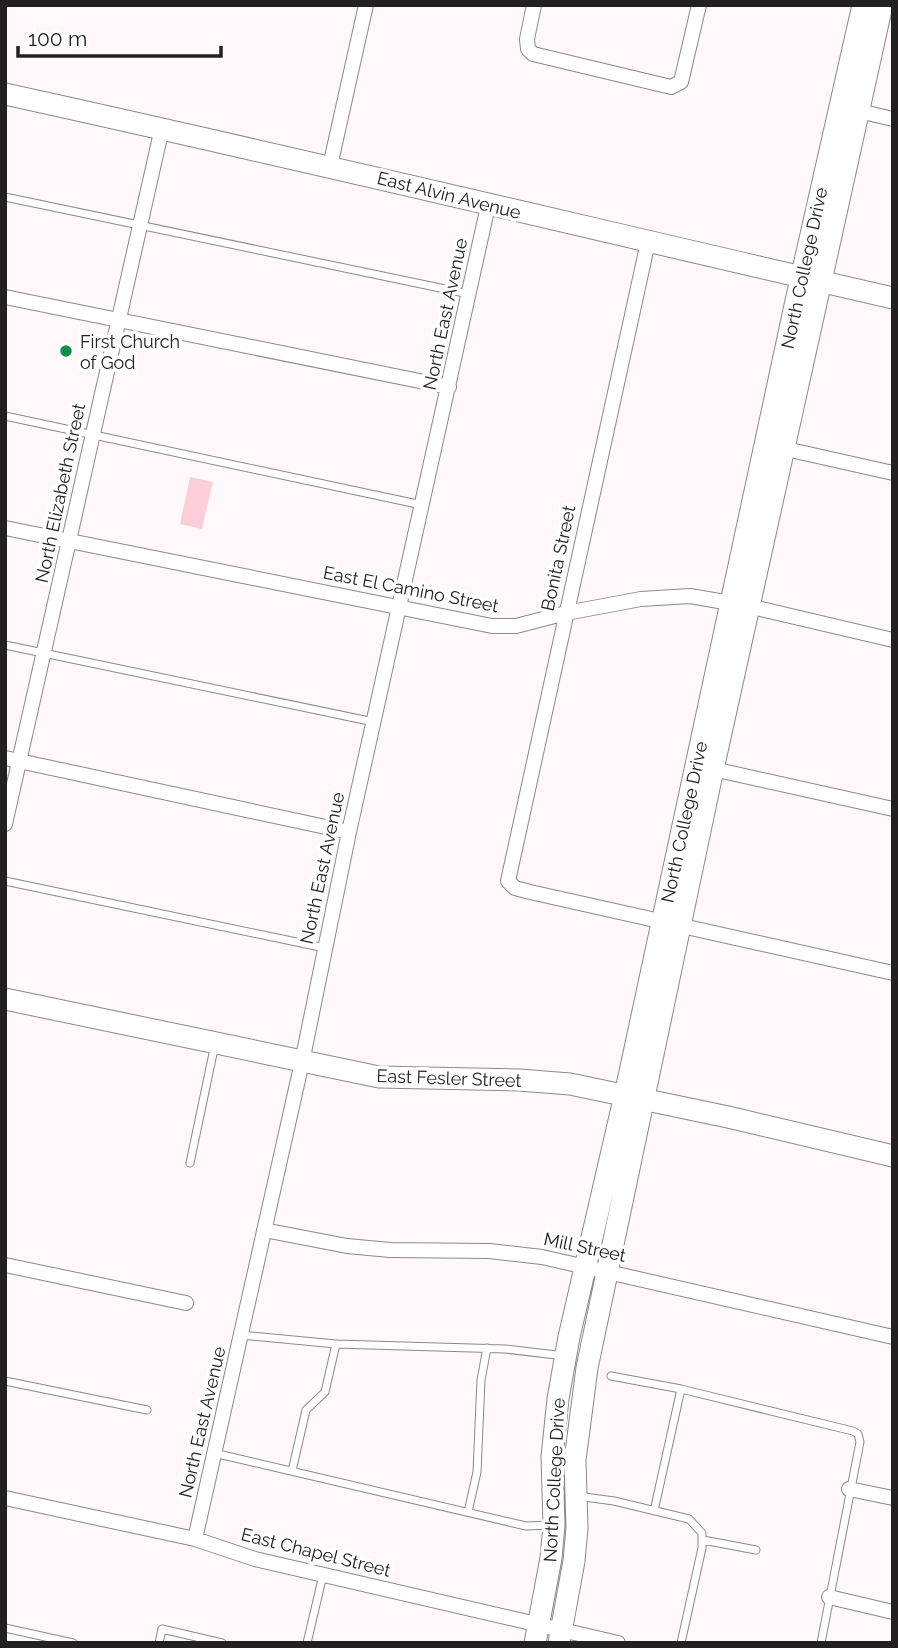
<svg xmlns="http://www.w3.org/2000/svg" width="898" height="1648" font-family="Raleway,sans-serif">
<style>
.green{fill:#fbced9}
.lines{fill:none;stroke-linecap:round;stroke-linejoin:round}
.lane-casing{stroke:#8e8789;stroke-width:9}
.street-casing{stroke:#8e8789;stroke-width:16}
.secondary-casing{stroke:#8e8789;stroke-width:23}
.lane{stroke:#fff;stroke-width:7}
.street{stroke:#fff;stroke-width:14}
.secondary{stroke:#fff;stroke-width:21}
.poi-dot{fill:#128e4a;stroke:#fff;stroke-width:2.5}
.labels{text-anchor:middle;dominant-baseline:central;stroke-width:7;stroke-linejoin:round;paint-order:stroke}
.street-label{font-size:18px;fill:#232021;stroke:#fff}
.poi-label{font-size:18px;fill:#232021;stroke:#fff;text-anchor:start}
</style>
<rect width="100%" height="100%" fill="#fff8fa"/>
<path class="green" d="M190,477l23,5 -11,47 -22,-5z"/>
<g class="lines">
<defs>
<path id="lane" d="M5,197l464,97
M5,416l417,89
M5,645l369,77
M5,881l320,67
M190,1163l25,-119
M241,1335l95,9 169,5 60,7
M611,1376l70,13 172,42 5,3 2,8 -39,201
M5,1381l142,29
M214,1453l312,73 26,-1
M292,1471l14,-61 19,-18 11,-48
M577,1496l37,5 75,18 13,14v15l-21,95
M654,1511l27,-122
M468,1512l9,-40 4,-92 6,-32
M703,1540l53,10
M5,1628l68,15
M159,1643l3,-14 60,14
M307,1643l16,-68"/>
<path id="street" d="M534,5l-7,34 1,10 5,5 138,33 10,-5 18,-77
M850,109l43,10
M330,166l36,-161
M648,242l-140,639 7,7 15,4 363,81
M5,297l444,90
M777,447l116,26
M5,528l487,98h24l50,-13 75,-14 49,-3 58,10 145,34
M5,758l344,74
M704,767l189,42
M5,824l157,-696
M264,1230l83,16 43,4 99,1 53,6 351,80
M5,1265l181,38
M849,1489l44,9
M5,1498l190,41 60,20 363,84
M195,1539l107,-477 47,-230 139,-626
M829,1597l64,15"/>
<path id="secondary" d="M5,94c297,65 592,136 888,204
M5,999l374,78 140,3 51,4 158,33 165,39
M535,1643l16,-85 3,-33 -2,-68 6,-58 11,-62 56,-242 171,-794 67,-296
M559,1643l15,-82 3,-33 -2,-68 12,-92 126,-599 169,-764"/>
</defs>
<use href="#lane" class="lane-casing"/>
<use href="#street" class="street-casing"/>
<use href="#secondary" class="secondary-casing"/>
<use href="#lane" class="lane"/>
<use href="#street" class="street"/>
<use href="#secondary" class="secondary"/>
</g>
<circle class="poi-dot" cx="66" cy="351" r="7"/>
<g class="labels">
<g class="street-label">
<text transform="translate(449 195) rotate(14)">East Alvin Avenue</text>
<text transform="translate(804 268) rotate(-78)">North College Drive</text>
<text transform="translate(445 314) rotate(-78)">North East Avenue</text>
<text transform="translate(60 493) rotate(-78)">North Elizabeth Street</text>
<text transform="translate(558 558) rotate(-78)">Bonita Street</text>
<text transform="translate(411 589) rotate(11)">East El Camino Street</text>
<text transform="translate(684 822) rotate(-78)">North College Drive</text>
<text transform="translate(322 868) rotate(-78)">North East Avenue</text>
<text transform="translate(449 1078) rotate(2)">East Fesler Street</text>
<text transform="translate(585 1247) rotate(12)">Mill Street</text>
<text transform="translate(202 1422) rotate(-77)">North East Avenue</text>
<text transform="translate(554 1480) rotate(-87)">North College Drive</text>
<text transform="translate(316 1552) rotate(14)">East Chapel Street</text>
</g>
<g class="poi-label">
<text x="80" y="341">First Church<tspan x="80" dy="21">of God</tspan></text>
</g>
</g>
<rect width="898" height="1648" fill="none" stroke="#232021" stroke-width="14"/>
<path d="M18 46v10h203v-10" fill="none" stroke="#232021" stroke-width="3.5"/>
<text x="28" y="46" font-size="21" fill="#232021" stroke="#ffffff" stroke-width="5" paint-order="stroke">100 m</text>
</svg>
